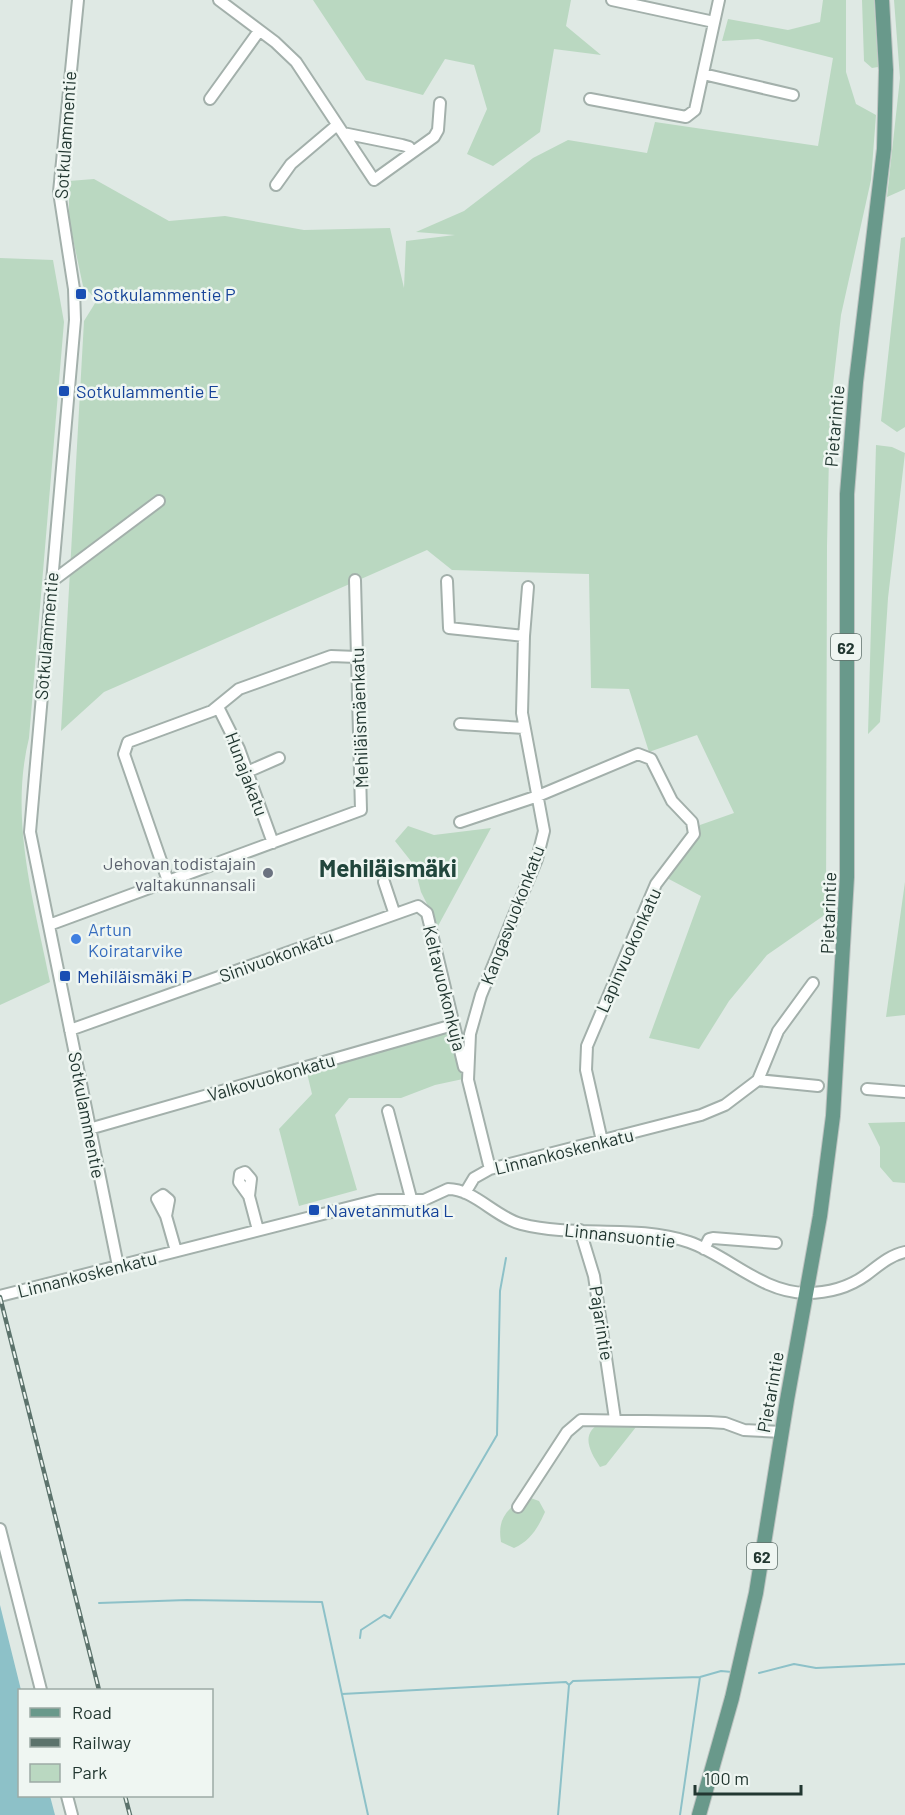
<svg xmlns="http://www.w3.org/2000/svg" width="905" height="1815" font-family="Barlow,sans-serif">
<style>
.green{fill:#bad8c1}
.water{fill:#8dc1c8}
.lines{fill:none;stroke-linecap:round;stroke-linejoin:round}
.stream{stroke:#8dc1c8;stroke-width:2}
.minor-casing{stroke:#a3b0ab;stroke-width:14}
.major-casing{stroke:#bdc3c1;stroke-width:16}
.minor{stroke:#fff;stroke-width:10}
.major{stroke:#69998b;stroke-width:14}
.rail-casing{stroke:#5c736c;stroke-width:4.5}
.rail{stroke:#eff6f2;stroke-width:2;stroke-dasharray:7;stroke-linecap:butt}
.transit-dot{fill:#1a4fb4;stroke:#eff6f2;stroke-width:2}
.worship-dot{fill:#6b7280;stroke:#eff6f2;stroke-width:2}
.shop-dot{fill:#3f7fe0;stroke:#eff6f2;stroke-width:2}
.labels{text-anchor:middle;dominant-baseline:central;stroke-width:5;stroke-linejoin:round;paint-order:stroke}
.shield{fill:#eff6f2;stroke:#60706b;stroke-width:1.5}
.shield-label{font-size:16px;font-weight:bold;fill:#223731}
.street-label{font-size:18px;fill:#223731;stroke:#eff6f2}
.transit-label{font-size:18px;fill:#164399;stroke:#eff6f2;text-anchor:start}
.worship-label{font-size:18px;fill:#5b616d;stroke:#eff6f2;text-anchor:end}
.shop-label{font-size:18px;fill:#366cbe;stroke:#eff6f2;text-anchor:start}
.district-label{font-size:24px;font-weight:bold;fill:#21463c;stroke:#eff6f2}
</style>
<rect width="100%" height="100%" fill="#dfe9e4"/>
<path class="green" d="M313,0h258l-5,26 35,29 -47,-6 -14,83 -47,34 -26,-12 20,-45 -13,-44 -29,-6 -22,36 -57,-15z
M823,0h23v72l10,32 20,11 -5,65 -30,135 -11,96 -3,135 -1,368 -59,41 -38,46 -30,48 -50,-11 52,-142 -36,-19 35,-52 34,-12 -37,-78 -48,17 -20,-63 -38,-1 -2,-114 -137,-4 -25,-20 -323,142 -43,39 23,-410 13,-21 -14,-14 -14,-66v-39l25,-2 75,42 56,-5 79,14 86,-2 14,60 2,-47 49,-6 -39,-3 48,-21 69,-53 35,-18 79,13 8,-31 163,24 15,-88 -75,-19 -36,2 6,-22 60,11 32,-8z
M862,0h12l4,67 -6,1 -8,-7z
M894,0h11v189l-18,8 13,-119z
M905,237v190l-8,5 -16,-11 20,-183z
M0,258l53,2 11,62 -35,416c-20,81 5,164 21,244l-50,23z
M876,445l16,2 13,6 -17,145 -8,124 -12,12z
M408,826l26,9 57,-7 -53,98 -17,-34 -7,-27 -19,-24z
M905,882v133l-19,2z
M449,1031l14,48 -28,6 -34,13h-52l-14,17 22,75 -58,16 -20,-77 33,-35 -5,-21z
M905,1122v61l-12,-1 -13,-15v-20l-12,-24z
M604,1421h31l1,6 -30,38 -6,2c-12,-18 -20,-35 4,-46z
M525,1496l14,5 6,11c-7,16 -15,29 -31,36l-13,-6c-4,-24 6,-32 24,-46z"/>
<path class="water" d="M0,1605l21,85 -1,106h30l5,19h-55z"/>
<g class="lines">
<path class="stream" d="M99,1603l88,-3 135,2 46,213
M360,1638l1,-8 23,-15 6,3 107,-183 3,-144 6,-33
M759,1673l35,-9 22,4 89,-4
M569,1685l4,-4 127,-4 21,-6 11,1
M342,1694l224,-12 3,3 -11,130
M680,1815l20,-138"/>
<defs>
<path id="minor" d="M78,0l-19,192 15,97 1,31 -45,512 88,434
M219,0l56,42 21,20 78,118 60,-43 4,-7 2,-27
M612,0l102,22
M703,74l90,21
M210,99l49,-68
M590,99l96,18 9,-7 24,-110
M343,133l59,12 7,2 3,5
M276,185l15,-21 46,-39
M447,581l2,47 75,8
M51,582l108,-81
M218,707l21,42 34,94
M460,724l64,4
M247,772l32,-14
M460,822l78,-26 100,-42 13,5 21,42 20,21 2,12 -38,50 -69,162 -1,24 16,71
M168,881l-44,-127 4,-12 84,-31 27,-22 92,-33 26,1
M384,882l10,30
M49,925l312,-115 -6,-230
M70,1030l348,-124 9,7 37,154
M758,1080l20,-49 35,-48
M867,1089l38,3
M388,1111l24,91
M89,1129l364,-104
M490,1169l-22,-89 2,-46 11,-39 56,-136 7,-28 -22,-118 2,-77 4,-49
M465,1193l9,-15 16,-9 211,-54 24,-10 33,-25 60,6
M249,1196l2,-17 -6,-7 -5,2 -1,8 10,14 9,34
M166,1216l3,-16 -6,-5 -6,4 9,17 10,35
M580,1230l14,46 21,143
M704,1249l5,-10 4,-1 63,5
M0,1296l378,-96h46l24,-11c26,0 47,28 73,35 54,14 114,0 168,18 40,14 72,50 117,51 22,0 42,-5 60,-18 12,-9 24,-20 39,-23
M518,1507l49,-75 14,-12 128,2 16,1 19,7 37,2
M0,1529l41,161
M67,1796l5,19"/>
<path id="major" d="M699,1815l33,-117 24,-105 31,-193 33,-184 13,-100 14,-239v-383l9,-112 28,-233 2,-79 -4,-70"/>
</defs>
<use href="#minor" class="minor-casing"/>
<use href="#major" class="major-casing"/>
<use href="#minor" class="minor"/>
<use href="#major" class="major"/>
<defs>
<path id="rail" d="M0,1297l99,393
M125,1796l5,19"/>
</defs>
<use href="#rail" class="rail-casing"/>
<use href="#rail" class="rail"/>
</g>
<g class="transit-dot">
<rect x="75" y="288" width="12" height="12" rx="3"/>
<rect x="58" y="385" width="12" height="12" rx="3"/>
<rect x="59" y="970" width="12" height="12" rx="3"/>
<rect x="308" y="1204" width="12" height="12" rx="3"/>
</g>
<circle class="worship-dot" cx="268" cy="873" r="6"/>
<circle class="shop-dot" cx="76" cy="939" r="6"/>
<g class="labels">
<g class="shield">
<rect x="831" y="634" width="30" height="26" rx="4.5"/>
<rect x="747" y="1543" width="30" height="26" rx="4.5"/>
</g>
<g class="shield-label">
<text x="846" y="647">62</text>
<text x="762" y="1556">62</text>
</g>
<g class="street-label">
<text transform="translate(65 135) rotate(-86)">Sotkulammentie</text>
<text transform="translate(834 426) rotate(-85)">Pietarintie</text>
<text transform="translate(46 636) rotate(-85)">Sotkulammentie</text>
<text transform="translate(359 718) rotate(-92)">Mehiläismäenkatu</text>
<text transform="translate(247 774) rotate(69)">Hunajakatu</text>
<text transform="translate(828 913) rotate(-88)">Pietarintie</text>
<text transform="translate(512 915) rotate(-69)">Kangasvuokonkatu</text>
<text transform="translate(628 950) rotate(-66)">Lapinvuokonkatu</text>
<text transform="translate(276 956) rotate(-20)">Sinivuokonkatu</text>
<text transform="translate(445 988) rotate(76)">Keltavuokonkuja</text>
<text transform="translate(271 1077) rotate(-16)">Valkovuokonkatu</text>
<text transform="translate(87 1115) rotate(79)">Sotkulammentie</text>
<text transform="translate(564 1151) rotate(-14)">Linnankoskenkatu</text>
<text transform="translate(620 1235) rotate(6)">Linnansuontie</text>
<text transform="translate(87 1274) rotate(-14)">Linnankoskenkatu</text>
<text transform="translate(602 1323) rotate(81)">Pajarintie</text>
<text transform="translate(770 1392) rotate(-80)">Pietarintie</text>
</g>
<g class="transit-label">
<text x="93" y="294">Sotkulammentie P</text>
<text x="76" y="391">Sotkulammentie E</text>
<text x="77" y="976">Mehiläismäki P</text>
<text x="326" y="1210">Navetanmutka L</text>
</g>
<g class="worship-label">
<text x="256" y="863">Jehovan todistajain<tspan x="256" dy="21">valtakunnansali</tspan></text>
</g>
<g class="shop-label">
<text x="88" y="929">Artun<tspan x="88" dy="21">Koiratarvike</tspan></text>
</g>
<g class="district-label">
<text x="388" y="867">Mehiläismäki</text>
</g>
</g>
<rect x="18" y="1689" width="195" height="108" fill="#eff6f2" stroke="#9daaa5" stroke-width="1.5"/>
<rect x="30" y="1708" width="30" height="9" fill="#69998b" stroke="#9daaa5" stroke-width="1.5"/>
<text x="72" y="1719" font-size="18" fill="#223731">Road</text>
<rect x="30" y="1738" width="30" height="9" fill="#5c736c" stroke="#9daaa5" stroke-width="1.5"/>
<text x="72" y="1749" font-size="18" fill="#223731">Railway</text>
<rect x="30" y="1764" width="30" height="18" fill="#bad8c1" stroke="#9daaa5" stroke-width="1.5"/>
<text x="72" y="1779" font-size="18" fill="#223731">Park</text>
<path d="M695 1785v9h106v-9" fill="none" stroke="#223731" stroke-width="3"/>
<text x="704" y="1785" font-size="18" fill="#223731" stroke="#eff6f2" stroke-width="4.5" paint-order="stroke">100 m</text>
</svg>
